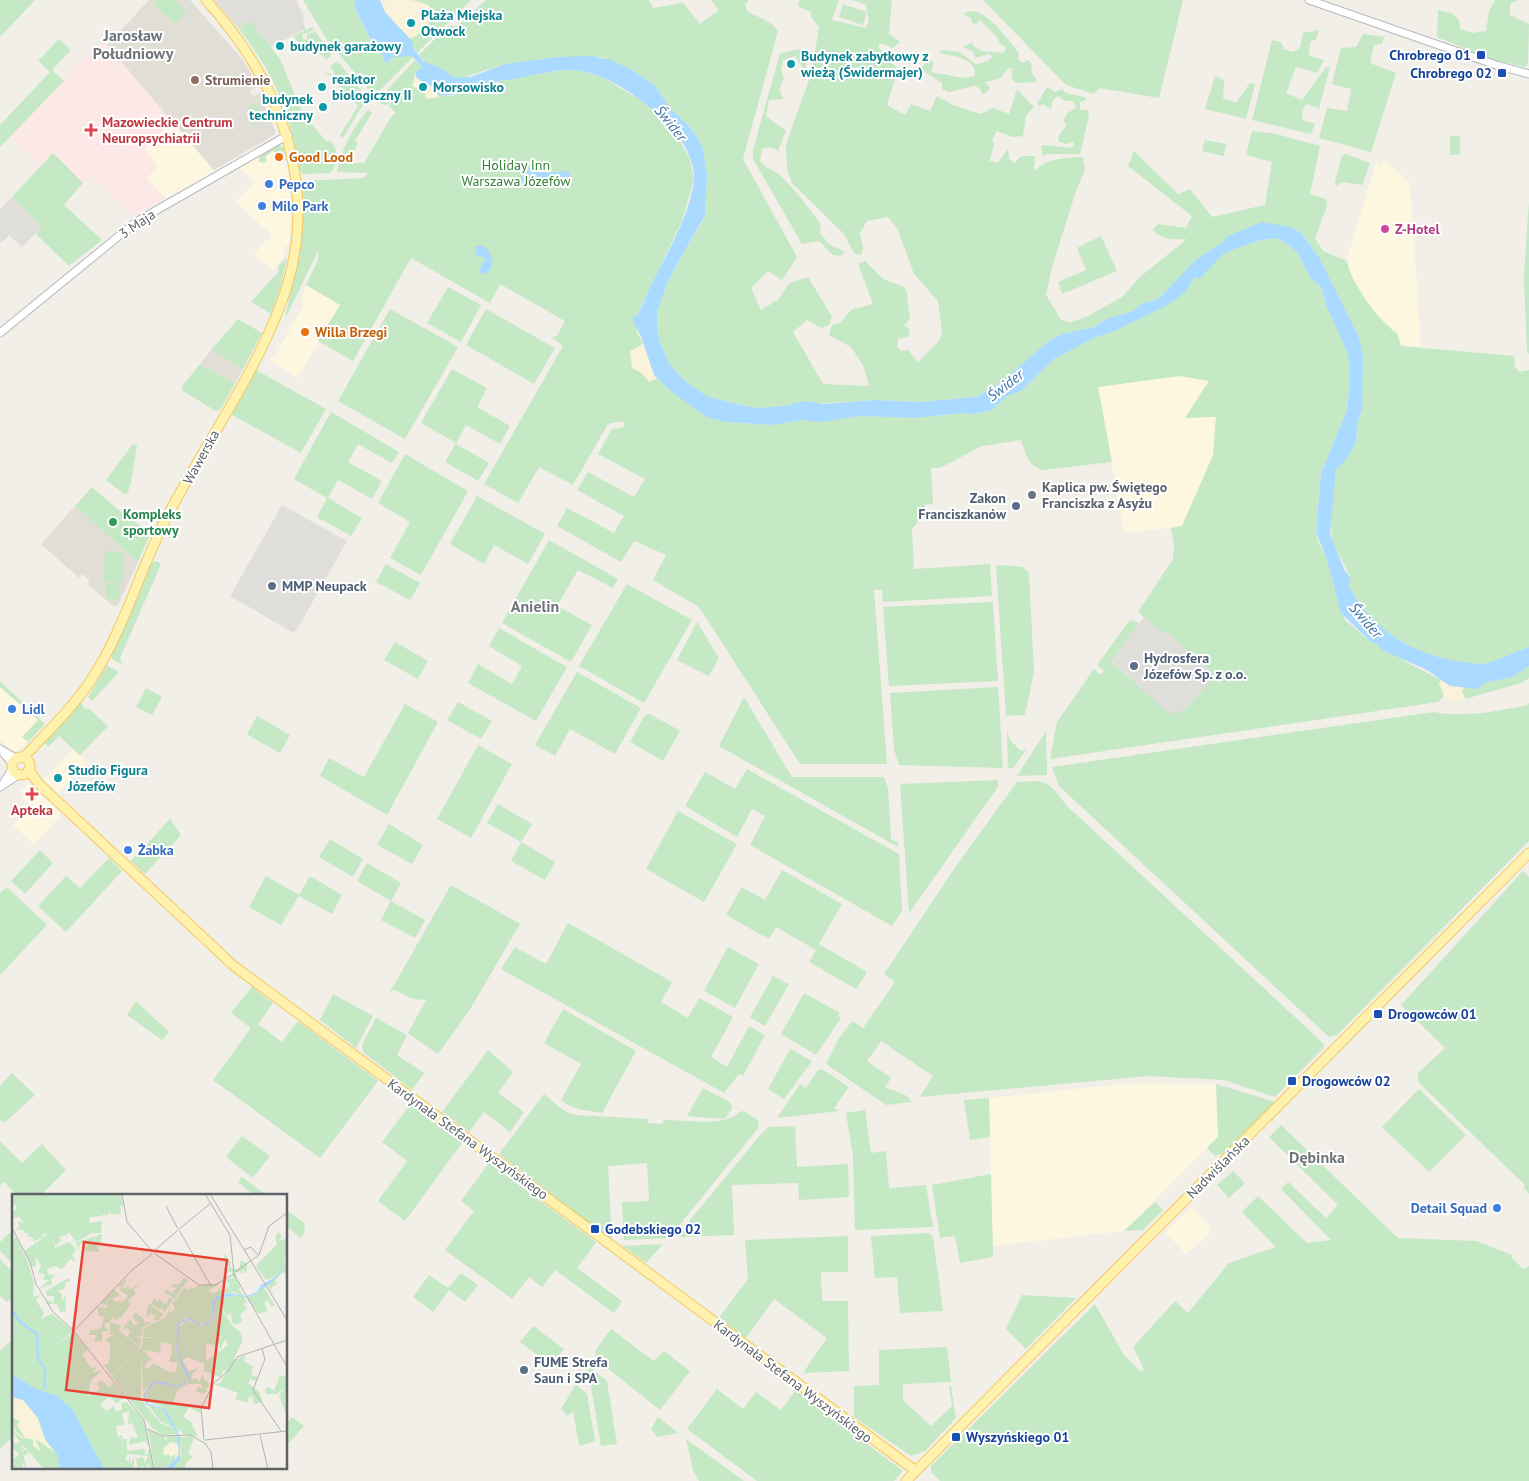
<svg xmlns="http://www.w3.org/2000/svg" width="1529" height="1481" font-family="'PT Sans',sans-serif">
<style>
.commercial{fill:#fef7e0}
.industrial{fill:#e0deda}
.education{fill:#e1ded6}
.medical{fill:#fce8e6}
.green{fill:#c5e8c5}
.sand{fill:#fbf3d9}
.water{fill:#aadaff}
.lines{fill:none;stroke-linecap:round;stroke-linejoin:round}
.minor-casing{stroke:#b5b8bc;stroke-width:9}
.major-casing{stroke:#f2c960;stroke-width:11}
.minor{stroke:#fff;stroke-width:7}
.major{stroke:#fff2af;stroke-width:9}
.culture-dot{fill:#0f9aa8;stroke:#fff;stroke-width:2}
.transit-dot{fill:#1a4fb4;stroke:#fff;stroke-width:2}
.education-dot{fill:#8d6e63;stroke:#fff;stroke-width:2}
.health-dot{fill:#e0444e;stroke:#fff;stroke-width:2}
.food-dot{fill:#e8710a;stroke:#fff;stroke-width:2}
.shop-dot{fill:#3f7fe0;stroke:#fff;stroke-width:2}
.hotel-dot{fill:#d1479c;stroke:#fff;stroke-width:2}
.worship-dot{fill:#6b7280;stroke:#fff;stroke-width:2}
.service-dot{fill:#5c6f8a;stroke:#fff;stroke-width:2}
.leisure-dot{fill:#2e9e5b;stroke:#fff;stroke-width:2}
.labels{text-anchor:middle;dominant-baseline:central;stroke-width:4;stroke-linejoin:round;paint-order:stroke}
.culture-label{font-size:14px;font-weight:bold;fill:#0d838f;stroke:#fff;text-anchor:start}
.transit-label{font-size:14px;font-weight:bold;fill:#164399;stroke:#fff;text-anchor:start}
.education-label{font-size:14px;font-weight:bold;fill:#785e54;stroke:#fff;text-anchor:start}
.health-label{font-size:14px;font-weight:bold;fill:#be3a42;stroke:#fff;text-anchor:start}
.food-label{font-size:14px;font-weight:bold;fill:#c56008;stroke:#fff;text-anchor:start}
.park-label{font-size:14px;fill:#348238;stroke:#fff}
.shop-label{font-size:14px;font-weight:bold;fill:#366cbe;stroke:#fff;text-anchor:start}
.street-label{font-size:14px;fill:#5f6368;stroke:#fff}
.hotel-label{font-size:14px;font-weight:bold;fill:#b23c85;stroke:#fff;text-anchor:start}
.worship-label{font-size:14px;font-weight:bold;fill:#5b616d;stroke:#fff;text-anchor:start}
.service-label{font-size:14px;font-weight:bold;fill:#4e5e75;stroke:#fff;text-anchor:start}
.leisure-label{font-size:14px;font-weight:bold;fill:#27864d;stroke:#fff;text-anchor:start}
.water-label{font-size:15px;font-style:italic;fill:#4174aa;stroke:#fff}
.quarter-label{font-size:16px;font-weight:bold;fill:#70757a;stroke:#fff}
.inset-river{fill:none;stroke:#aadaff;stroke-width:2.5}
.inset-road{fill:none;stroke:#b3b3b1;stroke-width:1}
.view{fill:#ea4335;fill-opacity:0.15;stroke:#ea4335;stroke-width:2.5}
.inset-edge{fill:none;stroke:#5f6368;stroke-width:2.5}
</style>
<rect width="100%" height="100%" fill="#f1efe8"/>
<path class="commercial" d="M172,122l42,49 -49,27 -19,-20 11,-11 -13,-18z
M272,149l13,12 -2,3 4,3 2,14 2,41 -3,24h-5l2,4 -2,8 -10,13 -19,-17 18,-19 -36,-33 19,-20 -16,-14z
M1384,159l26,25 11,163 -46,-4 -33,-68 34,-112 5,2z
M306,285l34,19 -42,74 -29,-17 2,-4 3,1 30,-54 -4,-3z
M1179,376l30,5 -24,36h31l-3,38 -31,71 -58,7 -26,-146z
M0,681l45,43 -28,27h-6l-11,-11z
M73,749l14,13 -29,31 -14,-13z
M29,783l31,30v4l-26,28 -21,-20 18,-19 -8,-7 2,-4 -4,-4z
M1131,1083l85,1 2,53 -94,94 -131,15 -4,-148z
M1192,1206l18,22v5l-24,21 -21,-22z"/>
<path class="industrial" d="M214,0h82l9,18 -2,1 2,10 -34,18 -21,-27 -11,9z
M12,197l30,30 -20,20 -13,-12 -9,9v-35z
M282,505l65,36 -51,90 -4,1 -62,-36z
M1144,617l17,15h6l48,45 -31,33 -15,5 -58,-55z"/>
<path class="education" d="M149,0h41l53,60 8,13 6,14 -7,4 3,5 7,-3 15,38 -1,4 -60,35 -107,-125z
M211,350l32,19 -8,15 -35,-20z
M75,506l63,56 -20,43 -4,2 -26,-22 1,-5 -2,-2 -5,-4 -3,4 -38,-34z"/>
<path class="medical" d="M102,40l70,82 -27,27 12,19 -11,10 19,20 -32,19 -43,-41 -7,7 -29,-30 -13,14 -31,-30z"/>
<path class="green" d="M0,0h35l-35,37z
M156,0h18l13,11 -12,13 -22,-20z
M303,0h52v8l15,30 10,8 4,15 4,2 6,-7 16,-1 3,2 -33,33 -9,2 -44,-52z
M413,0h58l-54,53 -7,-14 8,-4 11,-30z
M486,0h163l4,8 30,-5 17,21 19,-14 -8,-10h38l-4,4 2,7 24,12 7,8 -35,128 54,98 -15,23 -14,-9 -17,17 10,22 18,-11 10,-16 19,-6 24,40 -3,8 -7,3 -15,-8 -14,12 30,52 46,2 -6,-21 -12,-18 -22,-12 3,-10 8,-2 11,-13 22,-6 -15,-40 7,-3 18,18 21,8 3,7 3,25 -6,6 6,5 -2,7 -10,2 -1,8 4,4 7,-1 10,12 21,-21 3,-9 -4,-31 -24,-27 -16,-44 -10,-13 -21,4 -7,12 3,15 -2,7 -6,-1 -12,-21 -51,-50 -5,-14 -1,-25 26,-72 7,-45 -8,-10v-5l-13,-6 1,-6h40l-7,20 34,8 3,-7 -3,-16 -13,-5h39l-3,34 11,8 -7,6 -13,-5 -2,3 10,14 10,9 -11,36 18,10 6,-11 19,7 7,-15 16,9 27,9 13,-6 16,6 8,-25 17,18 -8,9 -3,20 -11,1 -15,-6 -5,9 2,6 -5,15 9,1 10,-13 1,10 6,4 6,-7h14l-1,15c14,-13 31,-13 49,-14l2,13 -9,21 -24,76 -6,28 15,25 9,2 14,-4 38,-21 18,-20 47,-38c-16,1 -21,1 -35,-9l6,-6 28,4 6,-12 -64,-50 6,-15 44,43 12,-5 22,28 53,-12 7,-43 -26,-7 6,-24 24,3 44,12 -10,48 16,5 1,7 -12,32 8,13 24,10c3,20 32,61 50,72l4,13 113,10 1,11 4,5 10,-2v277c-17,5 -33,16 -50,17 -5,0 -11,-2 -16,-2 -50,-6 -91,-32 -115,-77l3,-7 -18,-36 -3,-18 6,-55 20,-26 2,-22 4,-11 -4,-75 -39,-78 -18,-24 -73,3 -6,7 -25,16 -39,40 -17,5 -8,7 -27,8 -12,8 -32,7 -12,6 -50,43 -24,14 -58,5 -42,-2 -122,8 -46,-11 -23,-16 -16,-17 -9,-22 -3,-13v-17l12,-33 36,-63 2,-42 -5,-29 -12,-18 -18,-17 -11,-15 -29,-25 -30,-13h-45l-52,7 -44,14 -12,-2 -5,-6 -19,-7 -6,-8 29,-29h9z
M983,0h200l-24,98 -60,-10 -5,6 -28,-9z
M1495,0h23l-8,4v11l19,9 -1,40 -3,3 -33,-7 -55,-23 1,-27 15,4 6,6 1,9 12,4 14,-2 3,-20z
M843,4l24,8 -4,13 -24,-8z
M972,11c18,2 35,28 47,42l-1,7 5,3 5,-3 4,4 -1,9 5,5v4l-20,1 -4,-4v-10l-4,-1 -7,10 -16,4 5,6 -4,5 -4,1 -2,-6 -6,-2 -25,6 -7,-3v-6l-21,-14 4,-6 6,-3 3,4 -3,6 2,3c15,0 27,8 42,3 2,-18 -22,-20 -35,-23l1,-3 18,2 17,12 12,-3 5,-5 -5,-2 -12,4 -4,-7 -9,-4 9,-5 1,4 9,5 22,2 2,-6 -5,-2 -4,-8 -17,-17 -4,5 -4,-2 -1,-5 -6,-2 -1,-3z
M250,20l30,39 23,55 23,27 4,-1c9,10 8,21 1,33l-28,1 -4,-5c-9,-57 -24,-94 -60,-140z
M304,25l2,5 6,-3 2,3 -8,4 -4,-1 1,6 4,1v-5l8,-4 16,23 -4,6 -16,-14 -13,12 8,-8 -13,-14 11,-5 -2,-5z
M1319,30l-3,9 -6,3 -1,14 15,4 -7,13 -21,-6 -10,26 16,7 24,-33h4l-11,41 -13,-4 -4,8 1,8 12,4 -4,10 -59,-14 20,-80 9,2 3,7 9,3 7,-4 3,-15z
M1363,34l21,3 -2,7 -8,1 -4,18 26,10 -25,79 -52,-14 8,-30 20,3 4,-22 -19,-5 9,-36 15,-1z
M59,39l12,11 -19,20 12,11 -64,66v-22l50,-53 -12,-11z
M802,49l5,11 -2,11 -10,-15 -12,4 -2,9 3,9 -5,12 5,9 -15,1 -3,16 20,15 -8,20 -8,-4 -8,2 -2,12c6,9 14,8 21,15 15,15 28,32 40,49l-1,8 9,11 16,8 -4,4 -8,-1 -14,-14 -17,3 -49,-85v-9l27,-97z
M415,60l7,7 -7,7 -3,12 12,5 1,6h13v-2l13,1 20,-4 11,-7 8,1 15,-7 61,-9 16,1 20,6 35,21 19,12 14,15 19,32 5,22 -12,42 -45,94v17l6,12 -12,7 3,18 7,3 8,10 8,-4 49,39 20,5 48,3 27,-5h31l27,-4 57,2 46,-5 12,1 18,-4 15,-14 14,-5 33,-32 42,-22 36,-14 59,-39 4,-7 29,-24 34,-12 17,-3 8,3 14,11 14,27 11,9 4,17 21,47 3,13v17l-3,28 -26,63 -5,59 2,10 8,15 11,42 8,21 26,22 7,2 30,19 33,17 -2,3 5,13 -6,6 -388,57 7,-37 37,-53 7,6 3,-4 -7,-6 33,-45 9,3 -28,38 58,53 15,-4 31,-33 -48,-45h-6l-23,-20 35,-53 1,-14 -3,-17 11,-2 31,-71 3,-38 -31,1 24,-37 -30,-5 -81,11 14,75 -70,8c-15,-5 -16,-17 -21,-30l-39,6 -42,22h-9l2,36 -8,1 -3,12 -10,12 2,40 76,-5 2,32 -109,6 -1,-12h-8l13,174h-87l-101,-157 -46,-27 13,-25 -32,-14 -13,21 -64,-36 10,-18 47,25 10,-17 -47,-26 11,-18 46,25 11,-18 -47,-25 14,-25 13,-2 -2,-6 -15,3 -35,61 -34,-18 -21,36 -34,-19 79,-138 -12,-9 6,-1 8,-15 -65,-37 -10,19 -79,-45 -58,103 -35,-20 22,-36 -34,-20 12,-25 1,-11 -34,70 11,-56 7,-82 61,-3 3,-5 -30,-1c4,-22 16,-45 31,-62l4,3 -17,28 3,2 -7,14 3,6h10l27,-46 5,-4 -7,-7 3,-5 -4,4 -7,-1 -3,-4z
M335,62l4,1 28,35 -24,40 -3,-3 18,-29 -34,-36 8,5 3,-2 -5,-6z
M1215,76l9,4 -1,18 13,5 14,-20 5,1 -9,35 -41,-10z
M1047,87l8,5 7,-3 4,4 19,4 1,3 -6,2v5l1,3h7l1,5 -9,39h-33l-4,3 -2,-11 3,-1 27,3 3,-3 -1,-3 -7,2 -8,-3 1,-6 8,-10 -4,-4 4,-8 9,-5 -3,-7h-8l-7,-5 -6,5 -1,8 -9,-5 -2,2 -3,-2z
M251,103l5,1c5,7 4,16 -2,22l-6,-18z
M1450,136h10v18l-10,1z
M1205,140l21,4 -2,12 -22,-5z
M276,144l8,4 2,13 -13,-10 -8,6 2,3 -3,3 -5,-1v-7z
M53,153l30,30 -19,22 38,35 -33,26 -33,-32 6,-7 -30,-30z
M1346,154l24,9 -8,22 -19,-3 -7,4 -1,-5 7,-25z
M1529,201v153l-2,-2 -3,-74z
M1101,236l16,35 -55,23 -4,-12 28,-12 -9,-22z
M287,257l-6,29 -10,28 -20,-12 28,-31 -1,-5z
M448,287l33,18 -20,37 -34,-19z
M390,309l68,38 -53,92 -67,-38z
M486,309l69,39 -21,36 -68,-39z
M238,319l24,14 -19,36 -32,-19z
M200,364l35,20 -15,26 -4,1 -33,-20 -1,-5z
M452,369l35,19 -10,19 33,19 -10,18 -34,-19 -10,19 33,19 -11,18 -33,-19 11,-19 -35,-20z
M256,370l70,39 -25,44 -69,-38z
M331,412l68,40 -7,11 -34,-19 -10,18 34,19 -10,18 -34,-19 -10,18 34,20 -11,18 -34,-19 10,-19 -33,-19z
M133,444l4,2 -6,37 -4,11h-3l-18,-14z
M405,454l63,37 -47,84 -31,-17 20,-36 -32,-19z
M92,487l35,30 24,15 -13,30 -63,-56z
M477,496l68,38 -17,30 -34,-19 -10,19 -34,-20z
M549,540l69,39 -5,9 -35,-18 -21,36 35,19 -21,37 -69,-39z
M105,551l18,1 -1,30 -18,-1z
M156,561l5,3 -41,94 2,6 -9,-4 -2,-7 39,-90z
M386,564l34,19 -10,17 -34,-18z
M1005,565l18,2 6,6 5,99 -9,43 -19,1 -10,-150z
M106,583h14v6h-3l3,1 -1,9h-13z
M627,584l65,36 -48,83 -65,-37z
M993,602l5,79 -109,5 -6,-79z
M697,622l22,36 -10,18 -32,-16z
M499,628l68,39 -31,54 -68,-38 10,-19 34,20 10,-18 -33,-20z
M395,642l33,19 -10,18 -34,-19z
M107,665l12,7 -27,29 -4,-4z
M1529,666v12l-8,5 -56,16 -3,-8 2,-4 14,2 6,-6 27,-6z
M577,672l64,36 -26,46 -45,-25 -15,27 -20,-11z
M0,681l45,43 -17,18 -6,-5 16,-17 -38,-33z
M998,687l5,81 -104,-3 -5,-16 -4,-56z
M146,688l16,9 -10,18 -16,-8z
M744,697l48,80h92l4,11 3,51 7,4v4l-179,-101z
M80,701l4,8h5l19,17 -28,29 -21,-19 -11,11 -5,-6z
M458,702l34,19 -11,18 -34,-19z
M1529,703v138l-192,194 -8,2 -270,-251 -7,-19 382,-55c30,6 61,-1 91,-6z
M405,704l33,18 -51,93 -67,-39 9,-18 35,19z
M650,714l30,17 -17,30 -33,-19 15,-27z
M257,716l33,19 -10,18 -32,-18v-3z
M1007,731l3,9 11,11 5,-1 -13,18h-5z
M1046,731l1,44 -30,1z
M478,745l34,19 -41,74 -34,-19z
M747,769l152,85 3,57 -10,15 -142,-81 15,-29 -13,-7 -15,28 -52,-31 20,-34 30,17z
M998,780v7l-89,126 -9,-129z
M1036,781c16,1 21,13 31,25l256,237 1,4 -49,50 -51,-17 -75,-4 -229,21 13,-21 -52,-35 -14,20 24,17 -6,9 22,9 5,6 -26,3 -60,-41 12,-24 14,-19 11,7 32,-46 -11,-8 70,-105 63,-87z
M498,804l34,20 -11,18 34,20 -10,18 -34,-19 10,-19 -34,-19z
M678,811l59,33 -33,58 -58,-33z
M170,819l11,16 -36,39 -14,-13z
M389,824l34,21 -11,19 -35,-19z
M330,839l33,20 -10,18 -34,-20z
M40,850l13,13 -28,31 -14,-13z
M109,858l13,13 -56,61 -28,-26 28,-30 14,12z
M367,863l34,20 -10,18 34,19 -10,18 -34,-18 10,-19 -34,-20z
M782,870l60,34 -23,40 48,28 -11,17 -47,-27 7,-12 -40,-23 -7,12 -43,-24 16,-28 23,13z
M1523,871l6,6v317l-5,-6 1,-3 -107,-103v-9l27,-25 -44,-43z
M266,876l33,19 11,-19 32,19 -10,19 -33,-18 -18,29 -32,-18z
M451,885l69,39 -51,87 -31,43 -30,-21 18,-33 -13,-1 -18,-9 -5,2z
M8,888l39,37 -47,50v-82l4,-4z
M568,923l104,59 -11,20 27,16 11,-20 34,19 -22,40 16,10 22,-41 16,9 -22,41 -4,-2 -15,19 -223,-124 14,-22 31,17z
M728,947l31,17 -24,44 -31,-17z
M773,976l16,8 -24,42 -15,-9z
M252,987l21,16 -15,21 24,18 16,-21 80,60 -58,77 -107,-78 38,-52 -20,-15z
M804,993l36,20 -2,2 3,3 -25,37 -35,-21z
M333,994l40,22 -17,32 -36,-28z
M136,1001l33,31 -7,8 -35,-25z
M563,1009l73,42 -34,62c-15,-3 -30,-3 -41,-13l20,-36 -37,-21z
M376,1018l31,17 -10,20 27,18 -12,17 -49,-38 -1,-7z
M790,1049l22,12 -28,38 -16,-10z
M488,1050l25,22 -15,21 26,19 -14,20 -26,-20 -15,20 -27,-20z
M822,1069l27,18 -15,21 5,3 -62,7 23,-34 6,4 11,-17z
M12,1073l23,22 -31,28 -4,-3v-34z
M1216,1084l59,18 -54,53 -3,-1 -2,3 -9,-9 11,-11z
M703,1088l28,15 1,5 -7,11 -38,-3z
M1419,1089l47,46 -37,37 -47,-45z
M544,1094l19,16 12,5 73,4v4l14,1 2,-4c19,0 64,7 75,-8l5,-1 14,9 1,7 -90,111 -45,2 -2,-38 27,-1 -2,-38 -39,3 4,75 -113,-87z
M989,1098l1,39 -20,3 -6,-40z
M413,1106l49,37 -57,78 -27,-20 29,-40 -25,-19 26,-35z
M865,1110l6,43 15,-2 3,37 37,-3 7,42 -78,3 -2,-74 -7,-43z
M1281,1125l117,113 78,3 36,14 -1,2 12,12 6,-3v215h-589l-9,-9v-6l164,-162 29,51 17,17 3,-3 -11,-22 42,-46 13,12 41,-50 47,-16 -34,-35 16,-16 49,47 24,-3 -50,-51 7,-7 38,36 12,-13 -69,-68z
M795,1126l2,41 51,-3 1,33 -50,3 -1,-17 -66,2 2,50 -53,2 -1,-5 82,-99 7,-6z
M242,1136l28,20 -17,22 -27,-21z
M0,1141l22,22 20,-19 24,26 -25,25h-24l-13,-13 -4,3z
M489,1163l107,79 -19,26 45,33 -8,12 -59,-43 -13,17 -13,-10 -17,22 -67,-49 29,-39 -13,-10z
M1233,1171l12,12 -16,15 -12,-13z
M991,1174l2,83 -33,6 -5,-27 -15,2 -8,-53z
M242,1177l24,18h-12l-16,-13z
M1155,1202l8,8 -20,20 -19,1z
M286,1210l18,13 1,8 -4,7 -15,-12z
M14,1229v36l-14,-14v-9z
M929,1233l4,4 10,74 -43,2 -3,-36 -22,1 -4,-42z
M848,1236v36h-27l1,29h26l1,70 -46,2 24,-35 -53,-39 -28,39 -27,-20 29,-39 -3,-39z
M663,1244l-17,19 -23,-17z
M0,1259l14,14v23l-7,6 -7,-6z
M461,1273l17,12 -13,17 -16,-12 -16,22 -20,-15 16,-22 19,13z
M1022,1295l54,3 -50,51 -20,-20z
M533,1326l31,23 -13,16 -31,-23z
M611,1329l43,32 10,-10 26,20 -30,39 -64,-51 -1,-8z
M14,1338v98l-14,13v-98z
M947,1347l4,35 -48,2v16l28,26 21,-20 -3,-19 2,-1 5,32 -31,33 -14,5 -57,-39v-31l25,-1v-35z
M590,1368l17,13 10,63 -16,2 -13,-77z
M576,1384l11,10 8,47 -16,5 -6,-35 -5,5 -7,-7z
M717,1389l26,20 13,-17 25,18 15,-20 107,81 -9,10h-137l-70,-52z
M292,1417l12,9 -18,20v-22z
M658,1417l20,16 -21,4 -6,-8z
M686,1439l58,42h-45l-6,-11z"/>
<path class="sand" d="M389,0c15,0 33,0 45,10l-8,19 -16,10c-12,-9 -21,-21 -28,-34z
M416,77l16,9 7,11 -12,2 -3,-8 -12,-5z
M643,344l7,20 7,14 -8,4 -8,-10 -9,-4 -2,-17z
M1441,680l9,6 14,1 -2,4 3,8 -12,2 -9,-5 -5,-13z"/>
<path class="water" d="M355,0h25l5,12 27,29 2,8 9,12 21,9 9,7h18l34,-13 52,-7 35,-1 19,4 21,10 21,14 19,26 18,17 12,18 5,29 -2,41 -36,64 -12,33v17l3,13 9,22 16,17 23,16 46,11 31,-2 20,-5 19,3 52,-4 42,2 58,-5 24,-14 50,-43 12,-6 32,-7 12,-8 27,-8 8,-7 17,-5 39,-40 25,-16 6,-7 34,-14 28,5 11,6 18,24 39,78 5,20 -1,55 -4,11 -2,22 -10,17 -10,9 -6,64 14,36 7,9 -3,7c24,45 66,71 115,77 5,0 11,2 16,2 17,-1 33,-12 50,-17v19l-17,11 -28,6 -6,6 -28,-3 -23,-16 -45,-20 -5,-6 -6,-2 -30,-29 -15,-56 -10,-25 5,-59 26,-63 3,-28v-17l-3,-13 -21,-47 -4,-17 -11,-9 -14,-27 -14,-11 -8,-3 -17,3 -34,12 -24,26 -5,-2 -10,15 -19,14 -49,24 -21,7 -42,22 -33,32 -14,5 -15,14 -18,4 -12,-1 -46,5 -57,-2 -38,6 -20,-2 -27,5 -48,-3 -20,-5 -34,-25 -18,-17 -12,-36 -10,-21 5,-3 5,-9c15,-39 48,-85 52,-126 2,-24 -20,-53 -37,-68 -4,-4 -9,-5 -13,-9 -21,-17 -50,-34 -78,-33 -17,1 -36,6 -52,9 -6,1 -10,0 -15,2 -19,7 -39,16 -61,14l-6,-9 -9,-3 -7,-6v-5l6,-5 -10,-11 -20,1 -4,6 -4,-2 -4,-15 -10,-8 -15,-30z
M526,167l22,6 20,-2 2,5 -6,5 -11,-3 -31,9 -6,-7 1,-2 4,1z
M480,245c11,4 13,13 11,23l-5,6 -5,-1 -2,-3 7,-12 -10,-2 -1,-9z"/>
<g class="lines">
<defs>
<path id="minor" d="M1309,0l190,66 30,8
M0,333l136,-111 152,-87
M0,749l17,10
M4,754l9,10
M4,782l8,-13
M0,787l18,-12"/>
<path id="major" d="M12 766a9 9 0 1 1 18 0a9 9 0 1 1-18 0Z
M23,758c23,-25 49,-49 68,-78 34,-51 49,-113 78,-167 36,-68 82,-133 110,-204 45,-114 5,-223 -73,-309
M29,771l11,14 194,181 682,505
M906,1481l623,-628"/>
</defs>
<use href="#minor" class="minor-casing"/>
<use href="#major" class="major-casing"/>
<use href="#minor" class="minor"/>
<use href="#major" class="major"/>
</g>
<g class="culture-dot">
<circle cx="411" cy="23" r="5"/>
<circle cx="280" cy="46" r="5"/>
<circle cx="791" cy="64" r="5"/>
<circle cx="322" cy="87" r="5"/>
<circle cx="423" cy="87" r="5"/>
<circle cx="323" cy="107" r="5"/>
<circle cx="58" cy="778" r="5"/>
</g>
<g class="transit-dot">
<rect x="1476" y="50" width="10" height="10" rx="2.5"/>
<rect x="1497" y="68" width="10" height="10" rx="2.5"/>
<rect x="1373" y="1009" width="10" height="10" rx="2.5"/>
<rect x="1287" y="1076" width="10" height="10" rx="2.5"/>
<rect x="590" y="1224" width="10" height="10" rx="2.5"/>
<rect x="951" y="1432" width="10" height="10" rx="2.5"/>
</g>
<circle class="education-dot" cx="195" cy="80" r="5"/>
<g class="health-dot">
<path d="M88.5 122.5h5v5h5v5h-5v5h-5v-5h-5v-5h5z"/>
<path d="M29.5 786.5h5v5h5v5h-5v5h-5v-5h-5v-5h5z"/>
</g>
<g class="food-dot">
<circle cx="279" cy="157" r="5"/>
<circle cx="305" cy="332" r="5"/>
</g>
<g class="shop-dot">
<circle cx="269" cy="184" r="5"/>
<circle cx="262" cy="206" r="5"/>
<circle cx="12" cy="709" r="5"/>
<circle cx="128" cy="850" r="5"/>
<circle cx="1497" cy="1208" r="5"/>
</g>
<circle class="hotel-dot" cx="1385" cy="229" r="5"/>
<circle class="worship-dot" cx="1032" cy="495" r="5"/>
<g class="service-dot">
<circle cx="1016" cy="506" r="5"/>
<circle cx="272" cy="586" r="5"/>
<circle cx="1134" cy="666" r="5"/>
<circle cx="524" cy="1370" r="5"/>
</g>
<circle class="leisure-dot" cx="113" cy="522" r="5"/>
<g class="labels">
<g class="culture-label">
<text x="421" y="15">Plaża Miejska<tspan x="421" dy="16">Otwock</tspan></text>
<text x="290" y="46">budynek garażowy</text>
<text x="801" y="56">Budynek zabytkowy z<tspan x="801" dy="16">wieżą (Świdermajer)</tspan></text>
<text x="332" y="79">reaktor<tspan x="332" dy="16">biologiczny II</tspan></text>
<text x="433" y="87">Morsowisko</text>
<text x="313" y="99" text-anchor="end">budynek<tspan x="313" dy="16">techniczny</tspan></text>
<text x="68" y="770">Studio Figura<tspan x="68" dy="16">Józefów</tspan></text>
</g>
<g class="transit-label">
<text x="1471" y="55" text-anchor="end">Chrobrego 01</text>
<text x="1492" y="73" text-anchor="end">Chrobrego 02</text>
<text x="1388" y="1014">Drogowców 01</text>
<text x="1302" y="1081">Drogowców 02</text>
<text x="605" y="1229">Godebskiego 02</text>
<text x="966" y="1437">Wyszyńskiego 01</text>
</g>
<g class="education-label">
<text x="205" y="80">Strumienie</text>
</g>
<g class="health-label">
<text x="102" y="122">Mazowieckie Centrum<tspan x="102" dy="16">Neuropsychiatrii</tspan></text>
<text x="32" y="810" text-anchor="middle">Apteka</text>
</g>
<g class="food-label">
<text x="289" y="157">Good Lood</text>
<text x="315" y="332">Willa Brzegi</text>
</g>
<g class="park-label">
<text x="516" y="165">Holiday Inn<tspan x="516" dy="16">Warszawa Józefów</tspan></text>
</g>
<g class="shop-label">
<text x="279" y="184">Pepco</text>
<text x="272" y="206">Milo Park</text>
<text x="22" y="709">Lidl</text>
<text x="138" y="850">Żabka</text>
<text x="1487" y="1208" text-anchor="end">Detail Squad</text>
</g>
<g class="street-label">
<text transform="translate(137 224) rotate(-34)">3 Maja</text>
<text transform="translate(201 457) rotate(-61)">Wawerska</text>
<text transform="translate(468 1139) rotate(36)">Kardynała Stefana Wyszyńskiego</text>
<text transform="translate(1218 1167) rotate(-45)">Nadwiślańska</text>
<text transform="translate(793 1381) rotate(37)">Kardynała Stefana Wyszyńskiego</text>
</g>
<g class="hotel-label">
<text x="1395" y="229">Z-Hotel</text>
</g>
<g class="worship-label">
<text x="1042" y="487">Kaplica pw. Świętego<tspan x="1042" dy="16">Franciszka z Asyżu</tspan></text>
</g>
<g class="service-label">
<text x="1006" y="498" text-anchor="end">Zakon<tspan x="1006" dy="16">Franciszkanów</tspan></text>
<text x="282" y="586">MMP Neupack</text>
<text x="1144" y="658">Hydrosfera<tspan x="1144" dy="16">Józefów Sp. z o.o.</tspan></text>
<text x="534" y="1362">FUME Strefa<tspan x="534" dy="16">Saun i SPA</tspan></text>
</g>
<g class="leisure-label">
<text x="123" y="514">Kompleks<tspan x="123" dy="16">sportowy</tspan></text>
</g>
<g class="water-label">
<text transform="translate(671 123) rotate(51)">Świder</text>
<text transform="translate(1005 385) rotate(-38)">Świder</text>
<text transform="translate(1366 620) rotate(49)">Świder</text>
</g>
<g class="quarter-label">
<text x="133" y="35">Jarosław<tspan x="133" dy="18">Południowy</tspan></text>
<text x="535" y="606">Anielin</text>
<text x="1317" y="1157">Dębinka</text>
</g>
</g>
<g transform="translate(12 1194)">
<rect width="275" height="275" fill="#f1efe8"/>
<path d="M0,0h109l2,12 -3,1 1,8 -10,-1 -1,-5 -1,5 -20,4 1,5 12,-2 -1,12h-9l-16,9 -6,-9 -4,1 2,4 -3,-3 -6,2 4,6 -3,-2 -4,5 -4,-7 4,11v-3l14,-5 6,8 -4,5 4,7 -6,-3 -8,10 -7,-3 -9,4 3,5 7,-1 -5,5 1,5 -13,5 10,-9h-6l2,-6 -7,-1 3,-7 -5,-9v9l-4,1 -7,-16 23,-17h-6l1,3 -10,5 1,-4 -7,-2 3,-4 -4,2 -4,-5 -7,2 4,-4 -1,-6 6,3 -5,-7 -7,1v-6l5,-3 -1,-5 -3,2zM267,38l3,5 -4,4 9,-3v18l-7,12 7,-8v14l-4,-2 -8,8 2,4 -6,4 2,7 -6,-12 10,-5 2,-9 -3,8 -10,3 -10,-14 21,-22 -2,-8zM90,40l-1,8 -3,3 -4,-5 6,12 -16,-1 4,-6 -2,-4 -7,4v5l-3,-7 19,-7 1,3 1,-4zM4,43l12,25 6,22 -1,13 8,-2 -5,5 8,13 -3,6 11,-5 21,17 -21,18 22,-17 14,18 -6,4 9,14 6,-1 -5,6 11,-3 -12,10 -3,16 12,-7 -3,-5 5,-4 7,7 4,-4 12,14 -9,7 -6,-8 -10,9 7,6 7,-5 1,6 7,-2 -1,-7 6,-1 16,17 11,50 -5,-2 -1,-5 -2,7 -3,-3 -5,2 -3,-12 2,3 6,-2 2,6 3,-7 -20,-2 -3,5 4,3 1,-6 1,9 3,-9v13h-90l-32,-37v-192zM117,217l-1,13 4,-1 6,14 -8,1 -1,7 17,-4 3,6 -1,7 -6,-1 4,-1 -2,-3 -17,2v-12h-4v12l-1,-16 -4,3 -2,-12 9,-1 -3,-12zM213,60l6,9 -2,1 3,5h7l2,-9 6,4 -1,9 -4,-4 1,4 -8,-1 6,18 -4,-3 7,9 -11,-4 -14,3 -2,4 16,-4 11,2 3,5 -4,2 4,5 -7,5 2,8 -5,2 -5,-1 -1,-9 -4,1 -8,-11 12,20 11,10v8l-9,18 12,-4 -1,6 9,4 -2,9 7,2 -2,4 -6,-2 -2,4 11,9 4,10 -9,2 -2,-10 -1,4 -3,-1v6l-13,-4 3,-6 -24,-9 6,-1 7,-11 -3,-2 -4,7 -16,-6v-8l-18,-6 -3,4 6,10 10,-3 -7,6v6l5,-2 2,4 3,-7 3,1 -2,2 5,4 1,5 -4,1 3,3 -5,3 -7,-3 2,-5 5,3 -2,-5h-13l-11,7 -4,12 27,4 1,7 -12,-7 -6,10 8,5 7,15 7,1 -22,-4 -3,-5 -2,4 -16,-26 -15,-6 -1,-10 8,-8 23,4 12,-4 1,-7 -13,-26 2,-22 7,-8 16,6 9,-4 4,-6 -1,-17 -1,16 -6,8 -5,2 -17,-8 -7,8 -2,26 12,24 -1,7 -11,4 -23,-4 -10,9 -2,-39v47l19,24 13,5 4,6 -14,1 -10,-6 -42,-53 27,-23 -27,22 -8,-11h5l2,-8v-13l-5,-3 11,-7 -6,2v-13l12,4 -3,3 -6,-4 28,24 2,-11h17l-17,-1 1,-9 22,-11 4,-9v6l5,-7 -3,-3 12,-16 4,2 2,-3 4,2 2,-3 25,-3 -13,8 5,2 5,-1v-4l3,2 9,-4 -4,-6 7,-2 -1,-8 -2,3 -3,-3 3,-2 -7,-9zM213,145l3,6 -22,16v-17l13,1 1,5zM149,148l10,2 1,9 -3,9h8l-1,10h-7l-15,-9 -6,6 -4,-3 6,-6 4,2 -11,-12 17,3zM172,83l4,3 -14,19 -10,-7 2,-3 6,4 5,-6 -6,1 2,-4h7zM56,84l2,3 -4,1 -2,7 -7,2 4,2 1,8 3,-6 1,16 -6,1 -3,-8h-9l-2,-4 8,2v-6h-7l-1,-5zM113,85l2,1 -5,7 3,2 2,-3 4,3 11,-7 -9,8 3,3 -8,8 3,3 -11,15 -4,-2 2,5 -5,-5 -4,6h-4v5l5,2 -8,2v10l-8,-1 2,-6h-7l1,-4 11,-3 2,-5 1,-6 -5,-1 -2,-9 10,1v-3l-7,-1 14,-15 6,6 -7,3 1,3 9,1 5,-6 -8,-6 2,-3h-5zM251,92l12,20h-4l-3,-6 -4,3 4,8 -9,3 -13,-17 8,-2zM144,103v5l3,-3 7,6 3,-8 4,3 -9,13 -2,-6 -2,3 -9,-7zM137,109l14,11 -4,6h-6l3,-3 -5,-4 -3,4 -2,-2zM123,118l9,7v4l2,-2 5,2 -8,4 -1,9 -7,1 6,1 -1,9 -12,-10 2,-6 -4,-3 -5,3 9,-12 4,6 5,-1 -7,-7zM268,181l5,2 2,-2v23l-3,3 3,1v28l-1,-17 -7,-17 5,-8 -7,6h-11l-1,-4 3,-3 6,4zM136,211l14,4 11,18 -12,-5zM136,236l16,7 2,4 1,-5 10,-1 2,14 -3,-6 -5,-1 -7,5 1,8 11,-1 -1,7 4,-10 -1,8 -6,7 -17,3zM179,242l3,3 -6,14 5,4 -8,7v5h-15l11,-13 -1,-19zM0,245l3,5 5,-2 3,3 -3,4 5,-2 -4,5 5,-3 3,3 -5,4 2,13 -3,-7 -1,7h-10v-8l7,-7 -7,-7z" fill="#c5e8c5" fill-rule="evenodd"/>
<path d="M0,203l11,3 15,18 7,21 10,13 -20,-13 6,13 -8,-6v-7l-11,-1 -7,-5 -3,-10 5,10 8,5 -8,-13 3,-4 -8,-3zM159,248l2,3 3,-3 3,7 -4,12v-7l-4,3 -3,-4 -5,2 1,-9 2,3z" fill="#fbf3d9"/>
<path d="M275,62l-10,22 -23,17 -11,2 -10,-2 -17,5 -2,17 -7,8h-9l-10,-6 -8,5 -3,26 13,26v6l-13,5 -23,-4 -9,12 4,9 14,4 7,9 10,20v22l-7,9 -7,1 13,-14 -2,-21 -15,-25 -15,-4 -4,-10 9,-13 8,-1 16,5 13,-5 -13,-30 2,-28 11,-6 12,8 6,-2 6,-7 -1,-14 5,-6 13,-3 16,3 11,-4 4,-7 15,-8zM0,180l22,14 23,8 15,13 32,60h-44l-2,-14 -13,-16 -7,-21 -15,-18 -11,-3z" fill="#aadaff"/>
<path class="inset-river" d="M0,117l8,11 17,12 1,24 7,11 -1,20"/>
<path class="inset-road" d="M110,0l5,28 26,30M193,0l25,41 4,39M198,0l77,126M154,12l12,23M0,34l18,34 6,22 17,28 20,18 71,90 10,49M167,35l32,-26M167,36l32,56M232,56l7,-3 7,8M141,58l25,-22M142,59l45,32h16l19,-11M223,78l24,-17 10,-29 18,-13M222,80l53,93M62,137l57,-60 21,-17M250,155l3,10 -12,31 28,41M135,235l16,7 27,-1 16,9M248,241l8,34M192,246l-3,-32 13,-25 14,-12 9,-14 50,-17M193,246l82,-9M193,249l6,9 2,17"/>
<path class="view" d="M72,48l143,18 -18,148 -143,-18z"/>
<rect width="275" height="275" class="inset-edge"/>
</g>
</svg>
